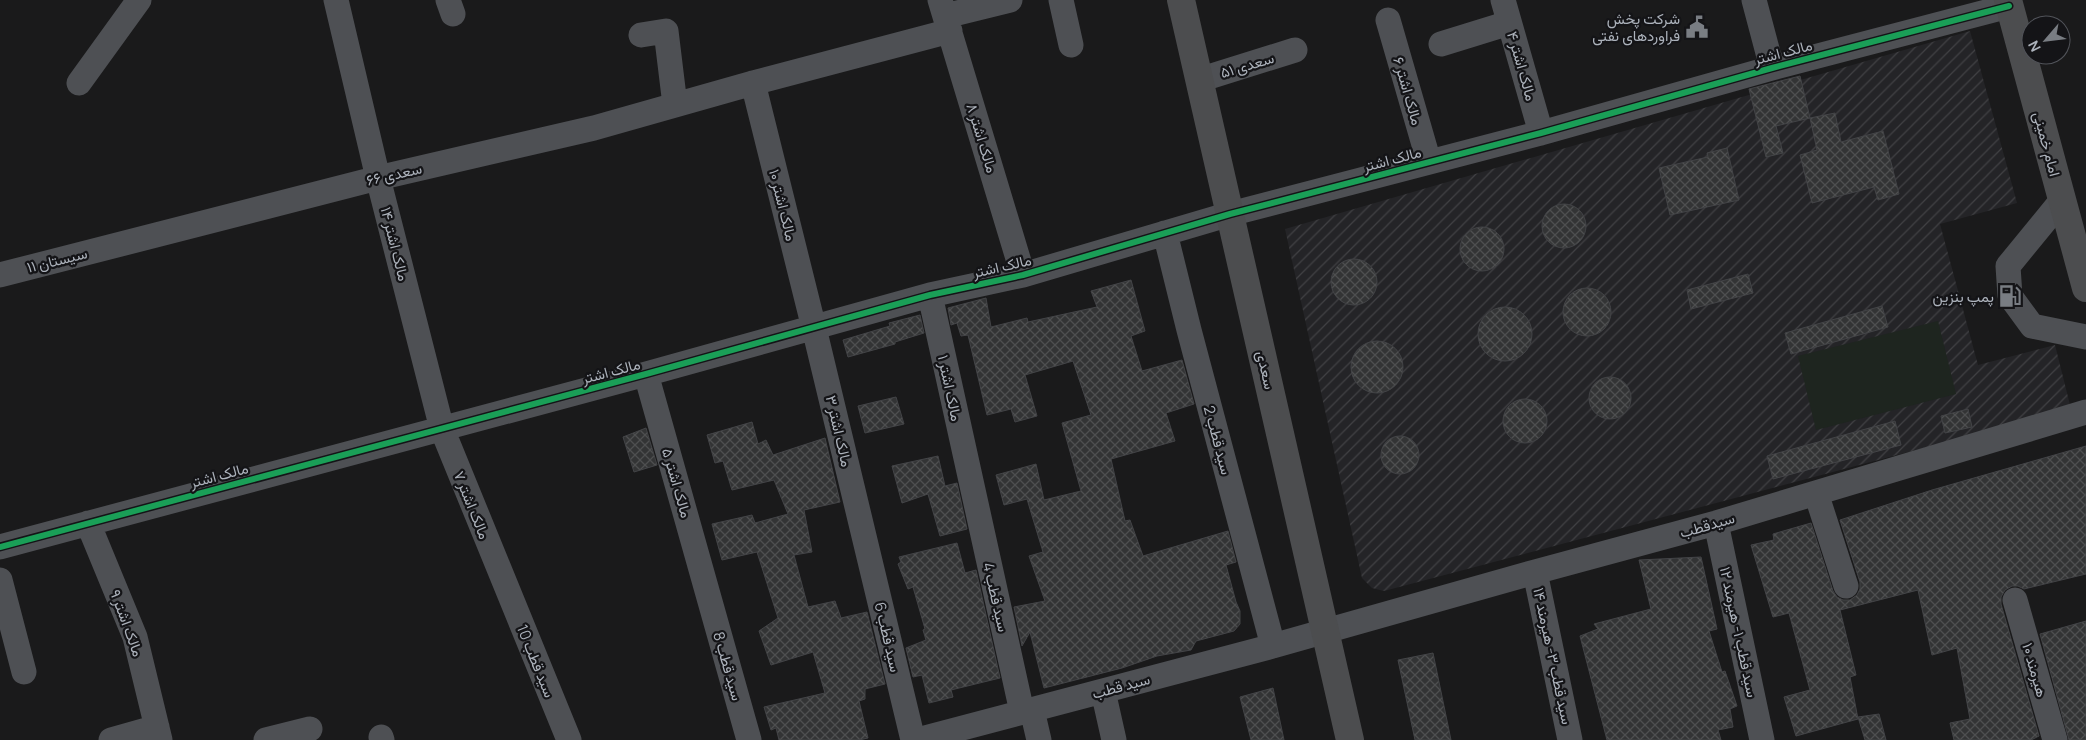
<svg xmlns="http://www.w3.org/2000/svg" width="2086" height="740" font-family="Manrope,Vazirmatn,sans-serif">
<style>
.industrial{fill:url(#industrial-furrows)}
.green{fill:#1e251f}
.building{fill:url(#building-cross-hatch);stroke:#434447}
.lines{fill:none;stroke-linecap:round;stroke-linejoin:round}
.minor{stroke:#4e5054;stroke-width:25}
.major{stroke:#4c4d4f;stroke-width:28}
.cycleway-casing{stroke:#141417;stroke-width:9}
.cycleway{stroke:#1a9f57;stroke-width:6}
.labels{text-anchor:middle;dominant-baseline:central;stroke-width:4.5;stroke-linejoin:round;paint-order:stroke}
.poi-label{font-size:15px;fill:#acb2bb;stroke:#141417;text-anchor:end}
.street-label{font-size:15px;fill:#acb2bb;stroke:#141417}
</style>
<defs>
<pattern id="industrial-furrows" width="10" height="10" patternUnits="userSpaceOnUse" patternTransform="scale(1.25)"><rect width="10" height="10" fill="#242427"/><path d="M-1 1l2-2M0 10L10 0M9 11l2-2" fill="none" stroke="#414144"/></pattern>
<pattern id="building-cross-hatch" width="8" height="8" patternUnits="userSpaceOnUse" patternTransform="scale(1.25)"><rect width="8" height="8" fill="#333435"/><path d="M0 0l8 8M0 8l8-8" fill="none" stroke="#4e4f50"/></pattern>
</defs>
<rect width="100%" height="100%" fill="#1a1a1b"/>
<path class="industrial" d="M1970,31l47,172 -77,21 38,141 77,-20 16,64 -687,182 -12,-3 -10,-10 -77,-349z"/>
<path class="green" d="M1938,321l18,73 -140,36 -18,-74z"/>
<path class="building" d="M1800,76l10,42 -34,8 7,27 -17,4 -17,-68z
M1835,113l6,29 42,-11 16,63 -21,6 -4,-13 -62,16 -12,-48 17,-5 -7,-32z
M1727,148l12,52 -69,15 -11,-47 49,-11 -1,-4z
M1542 226a22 22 0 1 1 44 0a22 22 0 1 1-44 0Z
M1460 249a22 22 0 1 1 44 0a22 22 0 1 1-44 0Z
M1331 282a23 23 0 1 1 46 0a23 23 0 1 1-46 0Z
M1748,274l5,19 -62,16 -4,-19z
M1131,280l14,51 -14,5 11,35 40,-11 12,44 -28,9 9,28 -64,18 14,62 5,-1 13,36 85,-25 8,31 -10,3 10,37 4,9v13l-6,7 -38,10 -5,9 -34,6 -35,12 -78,20 -14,-56 -8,14 -8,-39 31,-6 -16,-45 14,-4 -16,-53 -23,6 -8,-30 40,-11 8,36 37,-9 -19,-68 29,-8 -18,-54 -48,14 12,41 -22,6 -4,-13 -24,6 -19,-80 -7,1 -4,-13 -6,2 -3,-17 38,-10 5,29 36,-9 1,4 69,-15 -6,-16z
M1563 312a24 24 0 1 1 48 0a24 24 0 1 1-48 0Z
M1882,306l6,21 -97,27 -6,-21z
M1478 334a27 27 0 1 1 54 0a27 27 0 1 1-54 0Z
M920,315l4,18 -29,9v2l-47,13 -5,-17 47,-14 -1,-3z
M1351 367a26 26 0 1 1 52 0a26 26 0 1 1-52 0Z
M1589 398a21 21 0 1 1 42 0a21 21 0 1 1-42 0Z
M896,397l8,27 -39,9 -7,-27z
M1503 421a22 22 0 1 1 44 0a22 22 0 1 1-44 0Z
M1968,409l4,18 -27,6 -4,-17z
M1895,421l6,24 -128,34 -6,-23z
M752,422l6,22 8,-4 7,15 52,-17 15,64 -36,8 8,42 -18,3 14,52 27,-6 6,17 26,-6 18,72 -20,5v10l-6,2 9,37 -9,2h-80l-3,-12 -5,2 -7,-23 61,-14 -12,-41 -42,13 -12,-34 19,-13 -21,-66 -35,8 -10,-36 40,-9 3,8 33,-9 -14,-34 -42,10 -9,-29 -8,2 -8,-28z
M646,428l11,37 -23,7 -11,-35z
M1381 455a19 19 0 1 1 38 0a19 19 0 1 1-38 0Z
M2086,446v128l-62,15 -6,-3h-6l-7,4 -4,7v7l38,132 -8,4h-77l-4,-17 20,-4 -13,-71 -25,7 -14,-65 -78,20 16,65 -6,2 8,42 -62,17 -12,-39 26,-7 -21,-77 -16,4 -22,-72 23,-5 -1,-6 38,-11 22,68 4,6 6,3h7l7,-5 3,-6v-7l-20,-62 92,-30z
M938,456l7,30 12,-3 10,46 -27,7 -12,-42 -26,9 -10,-37z
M957,543l8,30 11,-3 24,108 -49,12 2,7 -24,6 -7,-28 -9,2 -7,-29 20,-8 -3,-10 2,-1 -12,-42 -5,2 -10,-25 3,-2 -2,-5z
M1701,557l16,72 -8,2 13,41 3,-1 12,35 -7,3 3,18 -15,3 3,10h-114l-27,-104 18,-7 -4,-5 57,-15 -12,-49z
M2086,621v119h-17l-29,-106z
M1433,653l18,87h-36l-17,-80z
M1273,688l11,52h-33l-11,-43z
M1879,714l7,26h-21l-7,-23z"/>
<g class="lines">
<path class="minor" d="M336,0l42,178 64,251 127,311
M448,0l5,14
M940,0l83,275
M1061,0l10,45
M1503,0l38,133
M1754,0l18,68
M945,16l65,-16
M1388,20l41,142
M641,35l25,-4 9,74
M1441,44l68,-21
M1199,80l96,-30
M79,83l60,-83
M753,83l61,245 99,412
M2062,200l-54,66 2,30 22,30 54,11
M1165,233l24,97 84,316
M0,275l378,-97 216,-50 159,-45 197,-52
M930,295l92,417
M646,374l103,366
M1816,493l30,93
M88,523l47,114 25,103
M1716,523l46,217
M0,547l646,-173 284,-79 93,-20 207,-61 311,-81 231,-65 237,-62
M1535,572l35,168
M0,580l24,92
M2015,600l40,140
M1103,691l11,49
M1032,710l7,30
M381,737l1,3
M111,740l46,-13
M266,740l44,-11
M917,740l356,-94 262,-74 181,-49 370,-111"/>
<path class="major" d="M1181,0l169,740
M2008,0l78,288"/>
<defs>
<path id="cycleway" d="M0,547l646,-173 284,-79 93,-20 207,-61 311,-81 231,-65 237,-62"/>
</defs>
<use href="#cycleway" class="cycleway-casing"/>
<use href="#cycleway" class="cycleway"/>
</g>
<defs>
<symbol id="civic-bare" viewBox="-9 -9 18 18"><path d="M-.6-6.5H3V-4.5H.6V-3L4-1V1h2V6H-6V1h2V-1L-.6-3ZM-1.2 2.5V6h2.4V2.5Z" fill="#797d83" stroke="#141417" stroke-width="2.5" paint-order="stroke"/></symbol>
<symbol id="fuel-bare" viewBox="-9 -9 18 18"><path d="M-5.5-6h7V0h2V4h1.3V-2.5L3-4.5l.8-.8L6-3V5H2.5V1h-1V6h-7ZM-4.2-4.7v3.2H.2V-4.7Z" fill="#797d83" stroke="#141417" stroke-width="2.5" paint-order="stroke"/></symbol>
</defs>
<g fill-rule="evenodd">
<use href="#civic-bare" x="1681" y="11" width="32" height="32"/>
<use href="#fuel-bare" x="1994" y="280" width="32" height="32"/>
</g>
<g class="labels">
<g class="poi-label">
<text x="1680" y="18">شرکت پخش<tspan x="1680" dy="17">فراوردهای نفتی</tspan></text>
<text x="1994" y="296">پمپ بنزین</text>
</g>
<g class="street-label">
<text transform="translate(1783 52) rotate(-15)">مالک اشتر</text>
<text transform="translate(1247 65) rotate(-17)">سعدی ۵۱</text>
<text transform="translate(1522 66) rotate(74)">مالک اشتر ۴</text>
<text transform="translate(1408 91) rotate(74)">مالک اشتر ۶</text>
<text transform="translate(982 138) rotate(73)">مالک اشتر ۸</text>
<text transform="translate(2047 144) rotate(75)">امام خمینی</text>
<text transform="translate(1392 159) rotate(-15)">مالک اشتر</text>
<text transform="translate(394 174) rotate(-13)">سعدی ۶۶</text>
<text transform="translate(783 205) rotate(76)">مالک اشتر ۱۰</text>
<text transform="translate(395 244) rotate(76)">مالک اشتر ۱۴</text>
<text transform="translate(57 260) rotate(-14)">سیستان ۱۱</text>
<text transform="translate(1002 266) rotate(-13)">مالک اشتر</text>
<text transform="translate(1266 370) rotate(77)">سعدی</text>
<text transform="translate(611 371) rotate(-15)">مالک اشتر</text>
<text transform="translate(950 388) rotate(78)">مالک اشتر ۱</text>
<text transform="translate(839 431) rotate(77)">مالک اشتر ۳</text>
<text transform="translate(1218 440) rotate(75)">سید قطب 2</text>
<text transform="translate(219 475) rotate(-15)">مالک اشتر</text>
<text transform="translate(677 483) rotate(74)">مالک اشتر ۵</text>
<text transform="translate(472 505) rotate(68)">مالک اشتر ۷</text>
<text transform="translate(1707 525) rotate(-16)">سیدقطب</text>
<text transform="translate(996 597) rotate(77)">سید قطب 4</text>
<text transform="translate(127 623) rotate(70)">مالک اشتر ۹</text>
<text transform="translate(1739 632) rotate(78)">سید قطب ۱- هیرمند ۱۲</text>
<text transform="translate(888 637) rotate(77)">سید قطب 6</text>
<text transform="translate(1553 656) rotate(78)">سید قطب ۳- هیرمند ۱۴</text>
<text transform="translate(536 661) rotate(68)">سید قطب 10</text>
<text transform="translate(728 666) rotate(74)">سید قطب 8</text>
<text transform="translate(2035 670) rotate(74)">هیرمند ۱۰</text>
<text transform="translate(1121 686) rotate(-15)">سید قطب</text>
</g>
</g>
<g transform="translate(2046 40) rotate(242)"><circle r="24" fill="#141417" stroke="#515359"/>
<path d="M0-4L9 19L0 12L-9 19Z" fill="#797d83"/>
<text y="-8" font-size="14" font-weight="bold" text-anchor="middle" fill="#acb2bb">N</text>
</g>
</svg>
